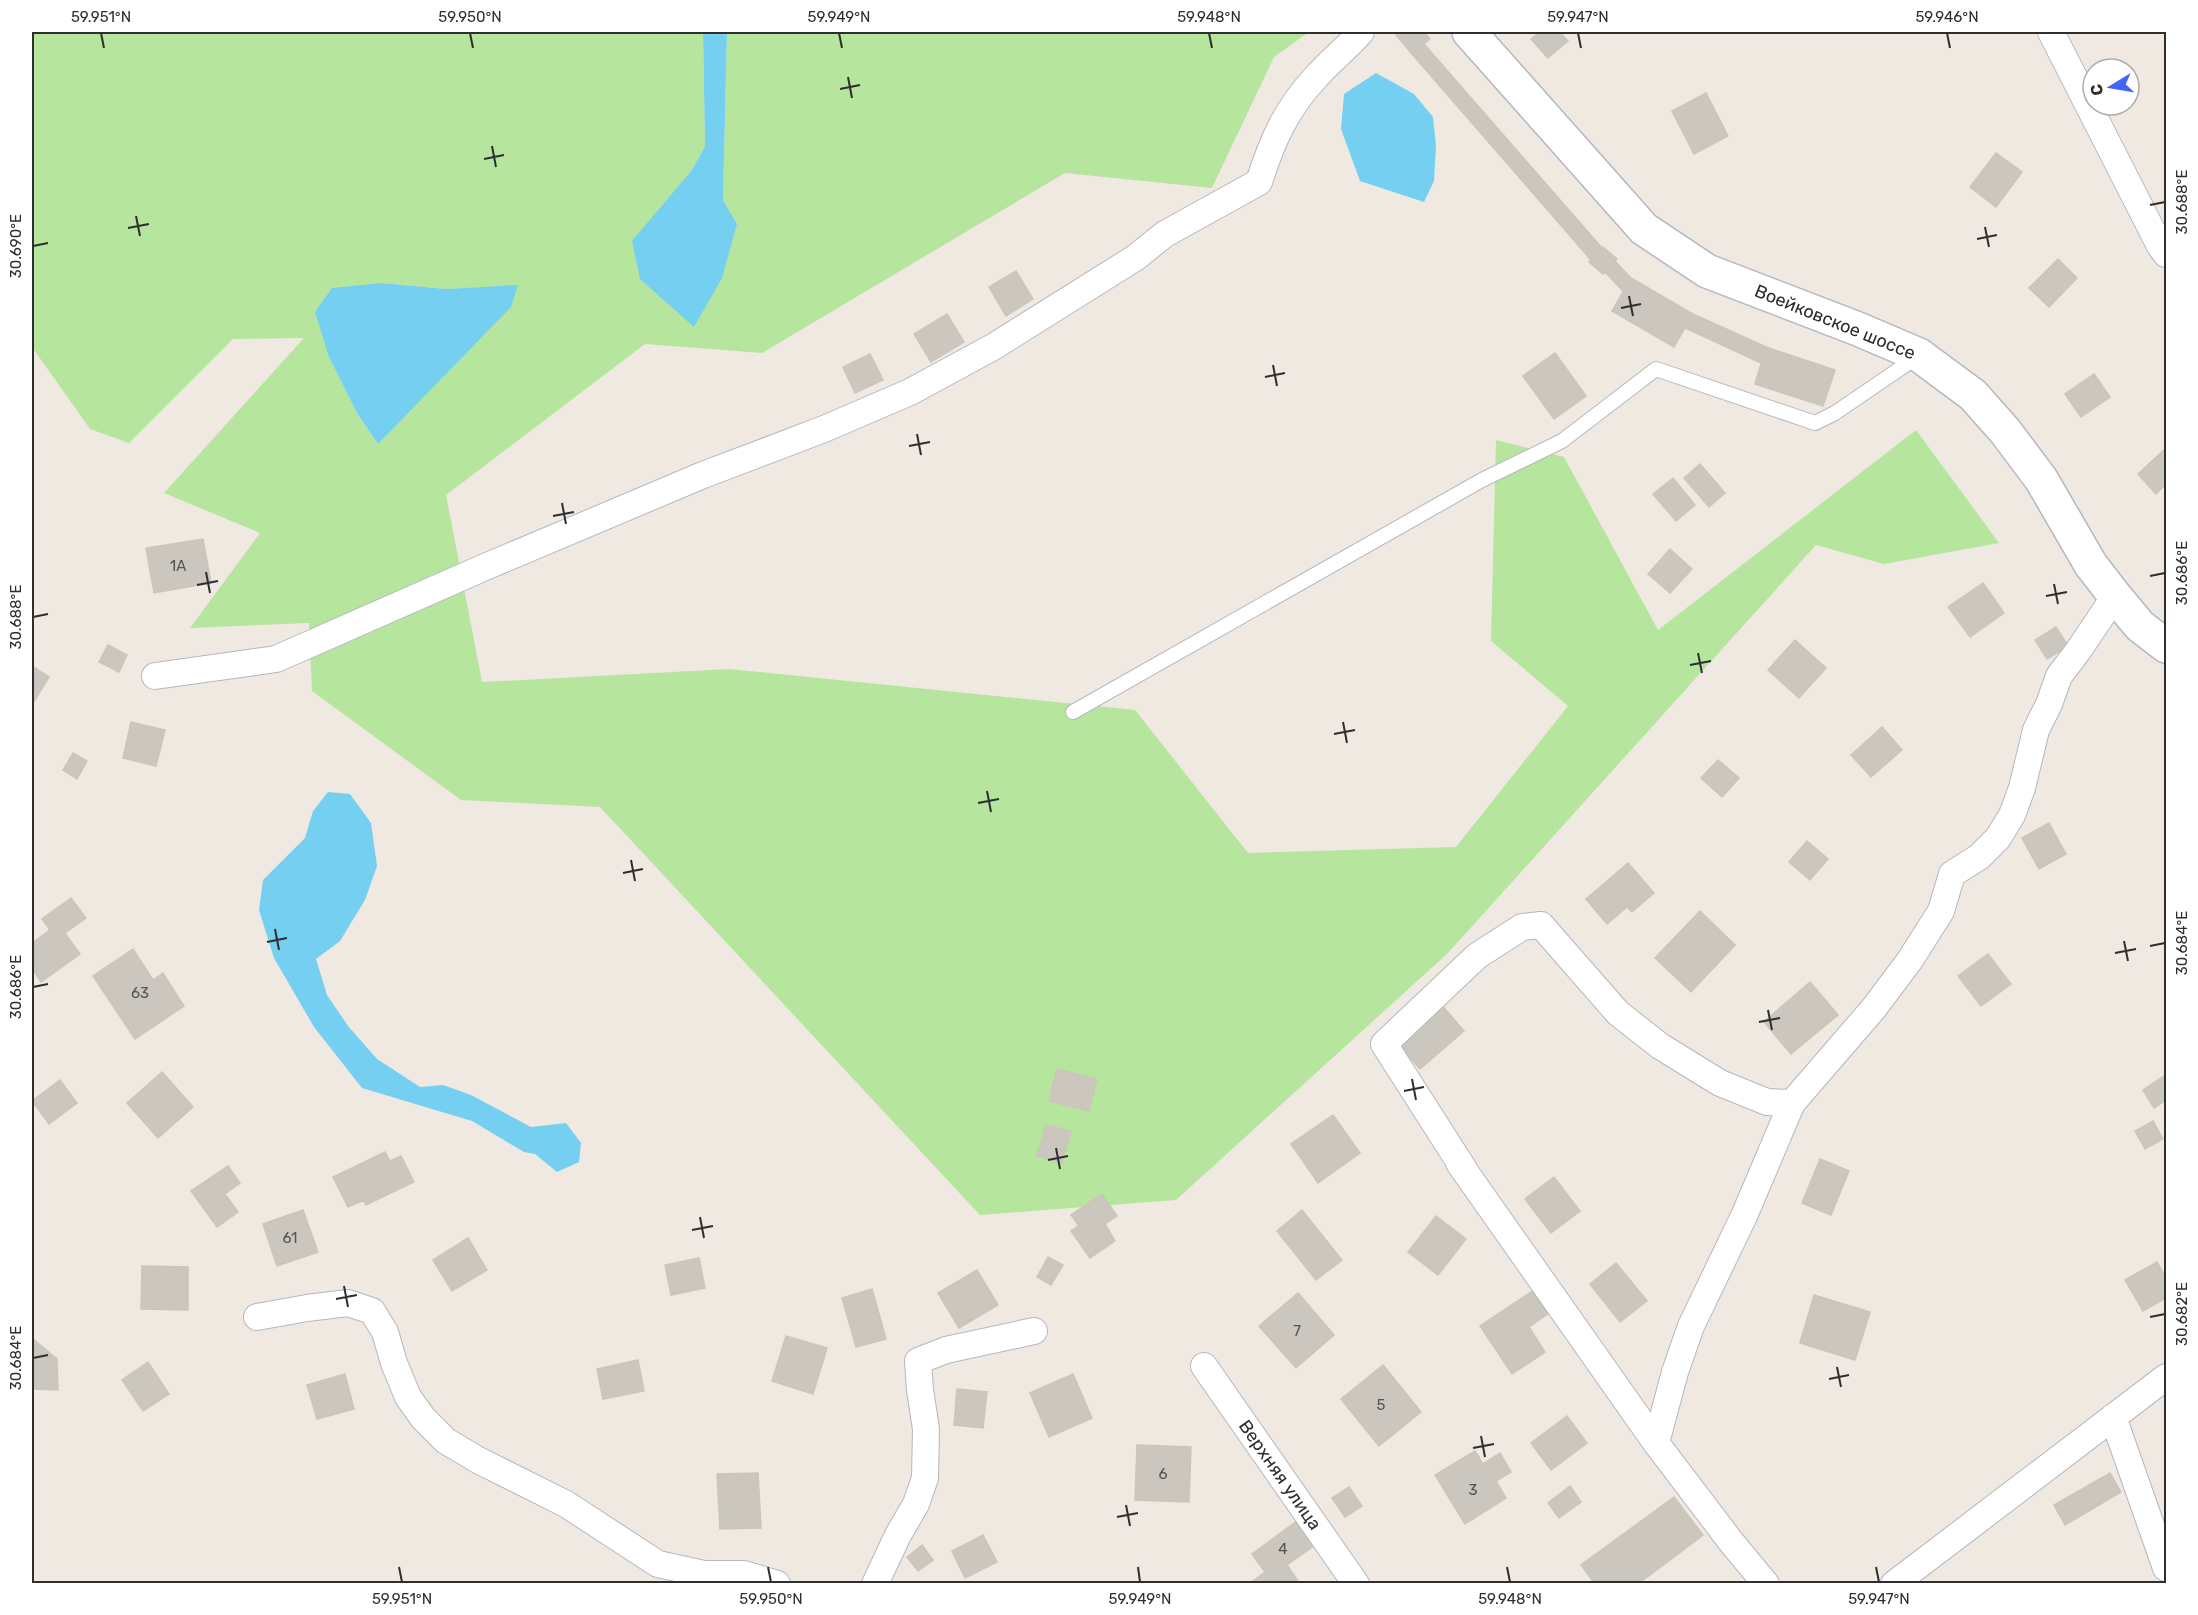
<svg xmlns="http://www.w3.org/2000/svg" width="2198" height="1615" font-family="Rubik,sans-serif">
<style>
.green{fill:#b6e59e;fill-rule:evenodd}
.water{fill:#75cff0}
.building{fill:#cbc7bf;stroke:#cbc5ba;stroke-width:1.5}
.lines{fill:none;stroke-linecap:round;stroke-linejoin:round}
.lane-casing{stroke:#b4b7c1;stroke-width:16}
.street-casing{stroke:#b4b7c1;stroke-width:28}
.secondary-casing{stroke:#b4b7c1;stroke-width:36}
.lane{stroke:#fff;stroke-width:14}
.street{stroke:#fff;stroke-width:26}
.secondary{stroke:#fff;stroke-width:33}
.ticks{fill:none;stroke:#2e2e2e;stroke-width:2}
.labels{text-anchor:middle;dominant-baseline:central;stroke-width:6;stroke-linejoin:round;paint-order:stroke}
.number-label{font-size:15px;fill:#555452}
.street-label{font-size:18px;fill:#2e2e2e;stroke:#fff}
.neatline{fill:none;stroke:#2e2e2e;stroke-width:2}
.ticks-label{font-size:15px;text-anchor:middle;fill:#2e2e2e}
</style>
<rect width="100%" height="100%" fill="#efe9e1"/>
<path class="green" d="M32,32h671l2,114 -13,24 45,54 -14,-24 4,-168h582l-35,25 -62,131 -147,-15 -303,180 -117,-9 -199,151 36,187 247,-13 406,41 113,143 208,-6 112,-141 -77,-65 5,-201 68,17 94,173 258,-200 83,113 -115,21 -68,-19 -369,409 -271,246 -196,15 -380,-408 -139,-7 -149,-109 -3,-68 -119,5 70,-95 -96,-40 140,-155 -71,1 -104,104 -39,-14 -58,-82zM382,283l64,6 71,-3 -139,158 -21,-31 -28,-56z"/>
<path class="water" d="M703,32h24l-4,168 14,24 -15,54 -28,49 -54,-48 -8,-38 60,-71 13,-24z
M1376,73l38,21 19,23 3,29 -2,35 -10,21 -64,-21 -19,-52 3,-35z
M382,283l64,6 72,-4 -7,22 -133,137 -21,-31 -28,-56 -14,-45 17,-24z
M328,792l22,2 21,29 6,43 -12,34 -25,41 -24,18 11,36 21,31 29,33 43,28 23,-2 28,10 60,32 35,-4 15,20 -2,19 -22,10 -22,-18 -11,-2 -52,-31 -110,-33 -48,-61 -40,-69 -15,-48 4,-30 42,-42 8,-27z"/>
<path class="building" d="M1400,32h24l6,7 -18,15 -16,-19z
M1540,32h20l8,9 -20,17 -17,-19z
M1424,44l178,204 -11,12 -179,-206z
M1706,93l22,43 -34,18 -22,-43z
M1996,153l26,19 -26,35 -26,-20z
M1603,247l14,12 -14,15 -14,-12z
M2058,259l19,19 -28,29 -20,-19z
M1615,261l16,17 -8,13 -18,-19z
M1016,271l17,28 -27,17 -17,-29z
M1631,278l62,36 -19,33 -62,-36z
M947,314l17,28 -33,20 -17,-28z
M1693,314l73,33 -5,16 -76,-35z
M1766,347l69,23 -12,36 -68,-22z
M1555,353l31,43 -32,23 -31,-43z
M870,354l13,26 -28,13 -12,-26z
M2094,374l16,23 -29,20 -16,-23z
M2166,448v36l-10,10 -18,-20z
M1700,464l25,29 -16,14 -25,-29z
M1673,478l22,27 -19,16 -23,-27z
M203,539l8,44 -57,10 -8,-45z
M1670,549l22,20 -22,24 -22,-19z
M1983,583l21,30 -34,24 -22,-30z
M2056,627l12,19 -21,13 -12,-19z
M1795,640l31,28 -27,30 -31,-28z
M108,645l19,10 -8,17 -20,-10z
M32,666l17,11 -17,28z
M131,722l34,8 -9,36 -33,-8z
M1882,727l20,23 -31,27 -20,-22z
M73,753l14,8 -10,18 -14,-9z
M1718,760l21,18 -17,19 -21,-19z
M2049,823l17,31 -27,15 -17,-31z
M1807,841l21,18 -18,21 -21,-18z
M1628,863l26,30 -22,19 -5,-5 -20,17 -21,-25z
M71,898l15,20 -21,15 15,21 -39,28 -9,-14v-25l18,-13 -8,-11z
M1700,911l35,34 -44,47 -36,-34z
M133,949l20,31 10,-7 21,33 -49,33 -42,-63z
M1988,954l23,30 -30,22 -23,-30z
M1810,982l28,33 -47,39 -27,-32z
M1440,1003l24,28 -44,38 -24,-28z
M1057,1069l40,10 -8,32 -40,-10z
M162,1072l31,35 -35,31 -31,-35z
M2164,1076l2,3v21l-12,8 -11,-18z
M60,1080l17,23 -28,21 -17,-23z
M1333,1115l27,38 -42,30 -27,-39z
M2153,1121l10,18 -18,10 -10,-18z
M1046,1125l25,6 -9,32 -25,-7z
M385,1152l5,9 11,-5 13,26 -48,23 -2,-5 -16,7 -15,-30z
M1820,1159l29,12 -18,44 -29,-12z
M228,1166l12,17 -15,11 13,18 -21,15 -26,-36z
M1554,1177l26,34 -29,22 -26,-34z
M1102,1194l15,22 -12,8 10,17 -25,17 -19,-27 8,-5 -8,-11z
M303,1210l15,42 -41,14 -14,-42z
M1302,1210l40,50 -26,20 -39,-49z
M1436,1216l30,23 -28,36 -30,-23z
M468,1238l19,32 -35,21 -19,-31z
M1048,1257l15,8 -12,20 -14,-8z
M699,1258l6,30 -34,7 -6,-30z
M2157,1262l9,16v20l-23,13 -18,-31z
M1616,1263l31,38 -27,21 -30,-38z
M142,1266l46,1v43l-47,-1z
M977,1270l21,35 -39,23 -21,-35z
M872,1289l14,50 -30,8 -14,-49z
M1534,1290l15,23 -20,14 16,25 -33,22 -32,-48z
M1298,1293l36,42 -38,33 -37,-42z
M1814,1295l56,17 -15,48 -55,-17z
M786,1336l41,12 -14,46 -41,-13z
M32,1338l25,21 1,31 -26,-1z
M638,1360l6,31 -41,8 -6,-30z
M148,1362l21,32 -26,17 -21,-31z
M1383,1365l38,47 -42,34 -38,-47z
M345,1374l9,35 -37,10 -10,-34z
M1073,1374l19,44 -43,19 -19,-44z
M957,1389l30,3 -4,36 -29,-3z
M1567,1416l20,27 -36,27 -20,-27z
M1137,1445l54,2 -2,55 -54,-2z
M1475,1451l8,13 17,-11 11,19 -15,9 10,17 -41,26 -30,-49z
M758,1473l3,55 -41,1 -3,-55z
M2110,1473l11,19 -56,33 -11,-20z
M1570,1486l11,16 -22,16 -11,-15z
M1349,1487l13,19 -17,11 -13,-19z
M1674,1497l29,38 -65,49h-43l-14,-19z
M1297,1521l18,24 -28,20 13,19h-51l16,-12 -13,-18z
M983,1535l14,27 -32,16 -13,-27z
M922,1545l11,15 -15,11 -11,-14z"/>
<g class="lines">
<defs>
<path id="lane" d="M1073,712l409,-232 80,-39 94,-72 159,54 20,-10 82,-56"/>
<path id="street" d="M2051,32l109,214 6,8
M155,676l121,-17 209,-92 218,-92 121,-46 86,-37 83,-45 142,-89 30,-24 94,-52c13,-41 27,-73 57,-105 14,-16 31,-29 45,-45
M1459,1163l197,280 76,100 34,41
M1467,1174l-83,-130 93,-88 45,-29 19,-2 77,88 42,33 60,37 47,19 25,1
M257,1317l50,-9 41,-5 24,8 13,21 9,31 14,34 15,21 23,23 32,19 88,44 92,60 46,10h40l33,10
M1204,1366l152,218
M2113,1417l53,151
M1656,1443l19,-71 16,-46 53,-110 48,-113 82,-95 36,-48 31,-49 11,-37 27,-17 19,-19 14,-23 10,-27 14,-58 13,-26 10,-28 19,-25 37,-55
M875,1584l23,-49 18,-31 9,-26 1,-49 -6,-39 -2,-29 28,-11 88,-19
M1894,1584l272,-207"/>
<path id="secondary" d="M1469,32l175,197 63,42 151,58 61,26 54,40 32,36 36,48 50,86 24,31 25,30 26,20"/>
</defs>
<use href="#lane" class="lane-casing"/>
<use href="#street" class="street-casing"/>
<use href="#secondary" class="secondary-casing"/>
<use href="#lane" class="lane"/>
<use href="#street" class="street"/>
<use href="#secondary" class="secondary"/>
</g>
<path class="ticks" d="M101,33l3,15M470,33l3,15M839,33l3,15M1209,33l3,15M1578,33l3,15M1947,33l3,15M848,77l4,21M840,89l20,-4M492,146l4,21M484,159l20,-4M2150,205l15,-3M136,216l4,20M1985,227l4,20M128,228l21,-4M1977,239l20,-4M33,246l15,-3M1629,296l4,20M1621,308l20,-4M1273,365l4,21M1265,377l20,-4M917,434l4,21M909,446l21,-4M562,503l4,21M553,516l21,-4M206,572l4,21M2150,576l15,-3M2054,584l4,20M197,585l21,-4M2046,596l21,-4M33,617l15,-3M1698,653l4,20M1690,665l21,-4M1343,722l4,21M1334,734l21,-4M987,791l4,21M978,803l21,-4M631,860l4,21M623,873l20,-4M275,929l4,21M2124,941l4,20M267,942l20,-4M2150,946l15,-3M2115,953l21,-4M33,987l15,-3M1768,1010l4,20M1759,1022l21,-4M1412,1079l4,21M1404,1091l20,-4M1056,1148l4,21M1048,1160l20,-4M700,1217l4,21M692,1230l21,-4M344,1286l4,21M336,1299l21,-4M2150,1317l15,-3M33,1358l15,-3M1837,1367l4,20M1829,1379l20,-4M1481,1436l4,21M1473,1448l21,-4M1126,1505l4,21M1117,1517l21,-4M399,1567l3,15M768,1567l3,15M1138,1567l2,15M1507,1567l3,15M1876,1567l3,15"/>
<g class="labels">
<g class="number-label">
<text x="178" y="566">1А</text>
<text x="140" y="993">63</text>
<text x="290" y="1238">61</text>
<text x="1297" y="1331">7</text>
<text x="1381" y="1405">5</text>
<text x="1163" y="1474">6</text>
<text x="1473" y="1490">3</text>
<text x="1283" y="1549">4</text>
</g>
<g class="street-label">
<text transform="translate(1835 322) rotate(22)">Воейковское шоссе</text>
<text transform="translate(1280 1475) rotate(55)">Верхняя улица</text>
</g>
</g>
<rect width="2198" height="1615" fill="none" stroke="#ffffff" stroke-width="66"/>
<g transform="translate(2111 87) rotate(259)"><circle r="28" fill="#ffffff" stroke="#ababab" stroke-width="1.5"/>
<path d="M0-4.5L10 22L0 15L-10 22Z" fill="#4264fb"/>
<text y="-9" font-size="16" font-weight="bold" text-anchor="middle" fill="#2e2e2e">С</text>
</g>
<rect x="33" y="33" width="2132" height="1549" class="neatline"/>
<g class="ticks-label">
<text x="101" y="22">59.951°N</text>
<text x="470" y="22">59.950°N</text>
<text x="839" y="22">59.949°N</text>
<text x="1209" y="22">59.948°N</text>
<text x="1578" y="22">59.947°N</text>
<text x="1947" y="22">59.946°N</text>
<text transform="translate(2182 202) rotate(-90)" y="5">30.688°E</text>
<text transform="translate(16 246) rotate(-90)" y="5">30.690°E</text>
<text transform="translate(2182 573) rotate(-90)" y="5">30.686°E</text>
<text transform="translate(16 617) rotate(-90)" y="5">30.688°E</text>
<text transform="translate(2182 943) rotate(-90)" y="5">30.684°E</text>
<text transform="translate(16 987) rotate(-90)" y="5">30.686°E</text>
<text transform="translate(2182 1314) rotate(-90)" y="5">30.682°E</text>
<text transform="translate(16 1358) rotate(-90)" y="5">30.684°E</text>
<text x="402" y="1604">59.951°N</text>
<text x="771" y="1604">59.950°N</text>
<text x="1140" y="1604">59.949°N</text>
<text x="1510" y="1604">59.948°N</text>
<text x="1879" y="1604">59.947°N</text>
</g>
</svg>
